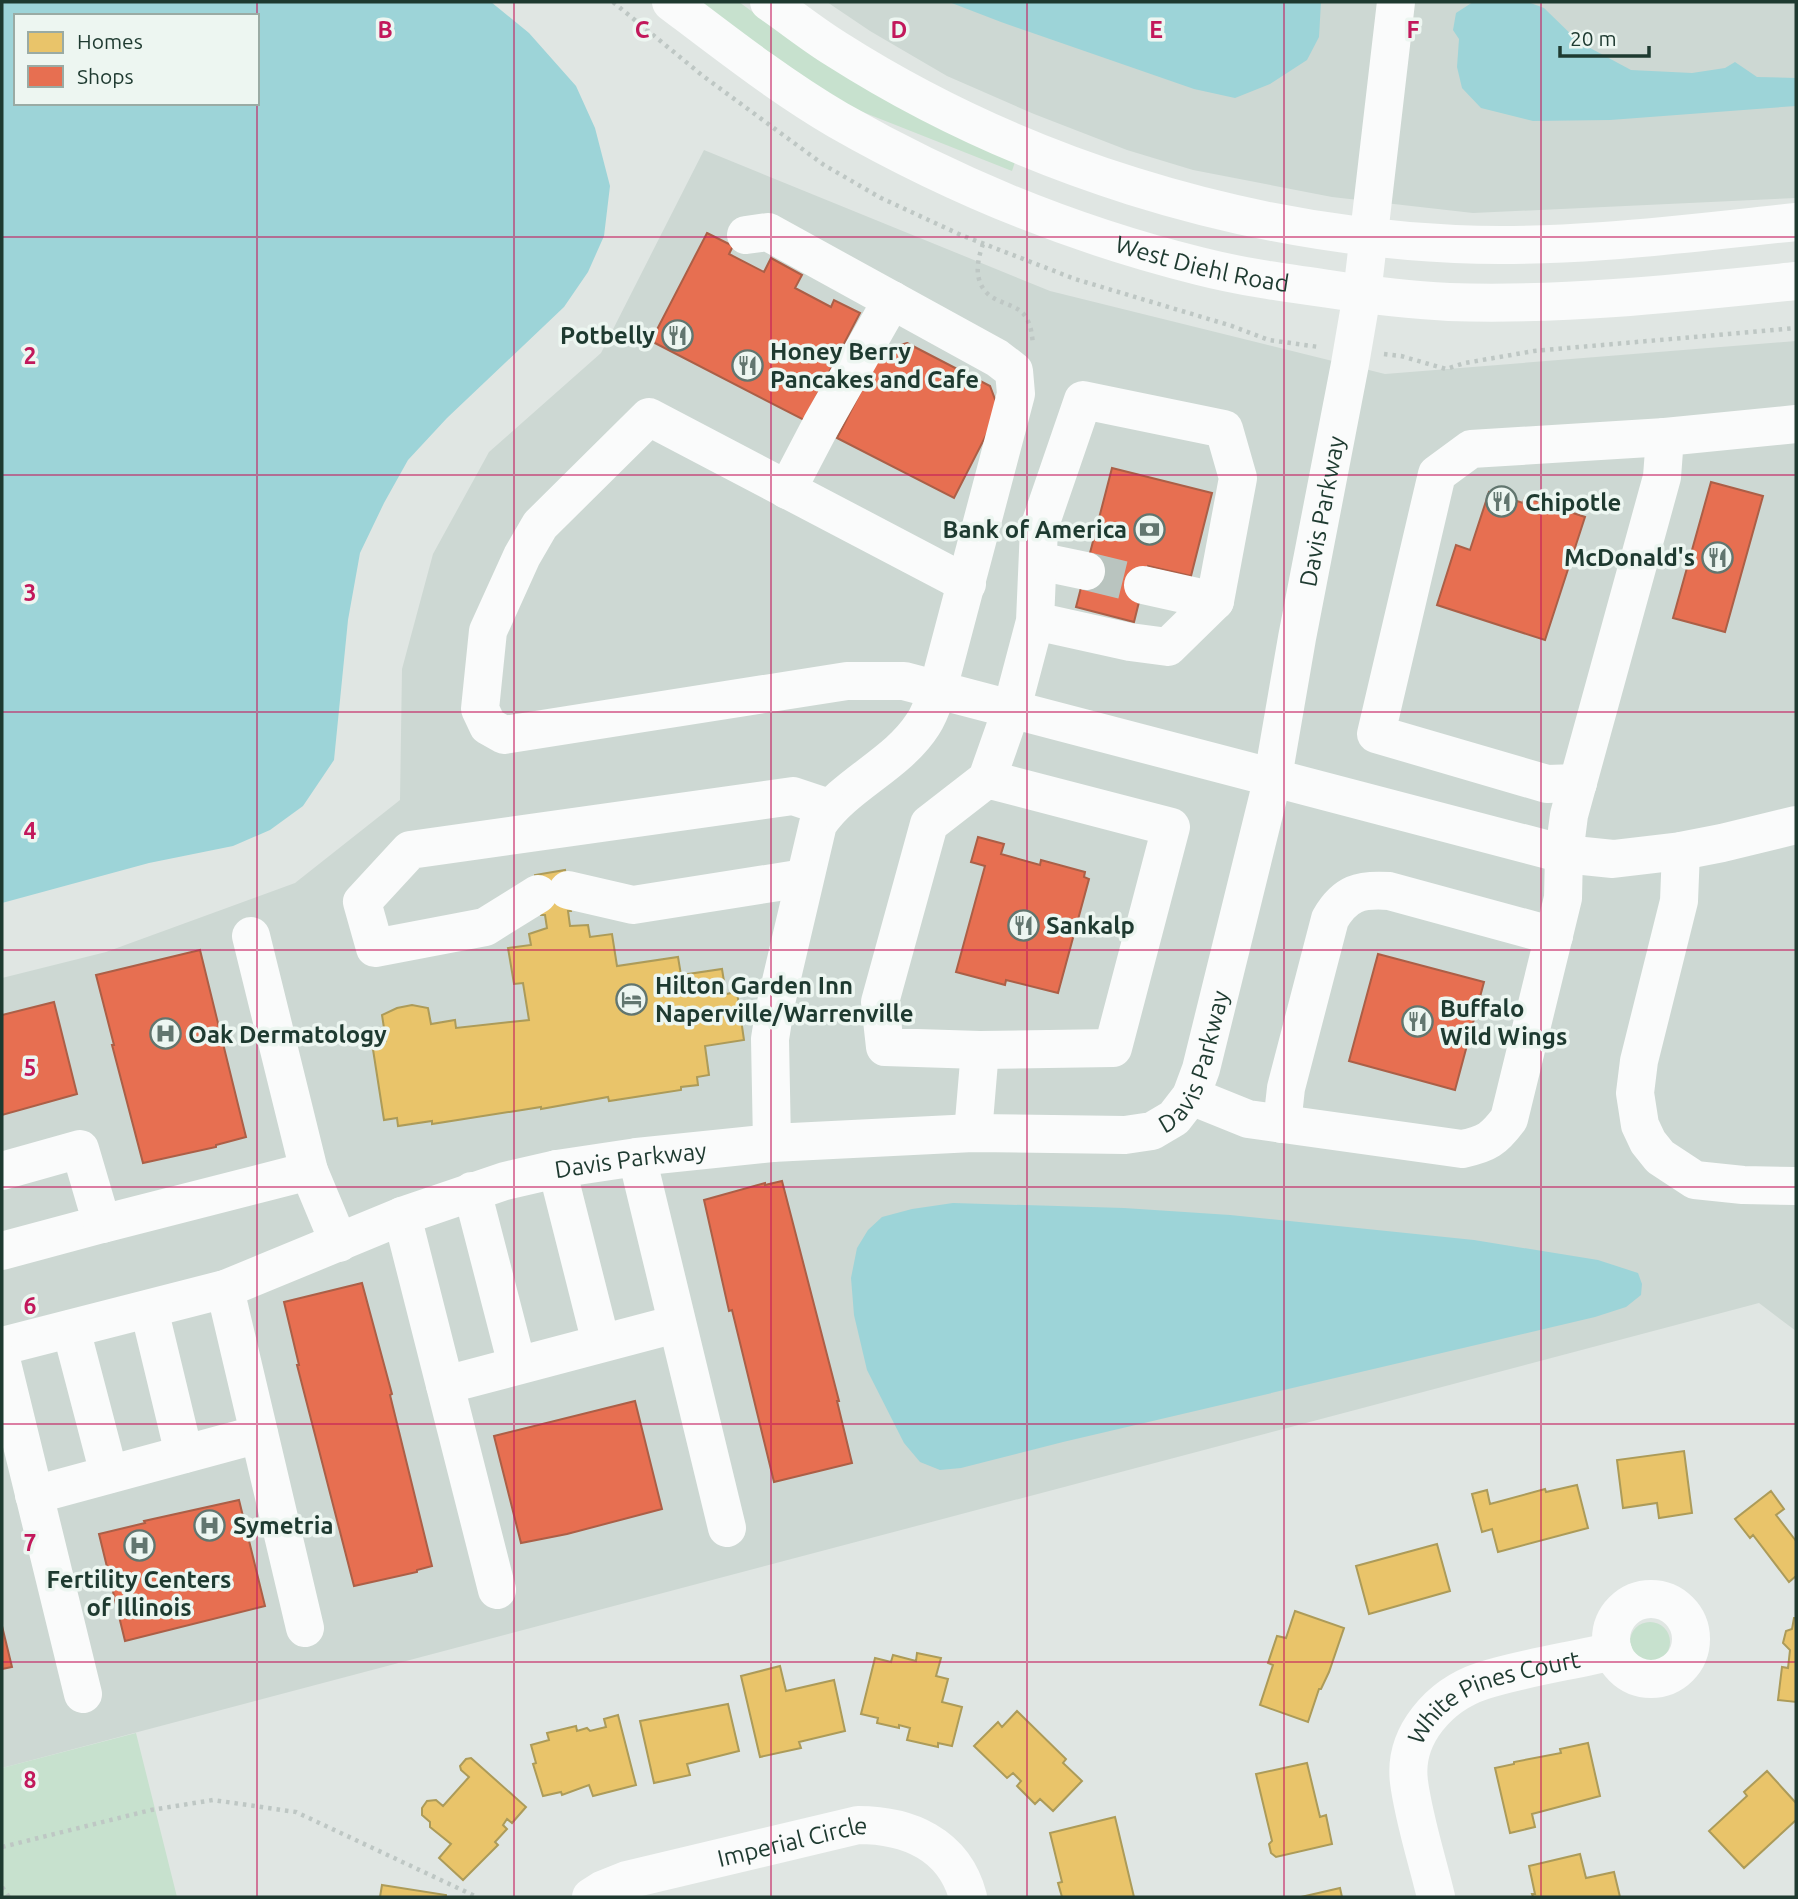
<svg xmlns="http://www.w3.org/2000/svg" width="1798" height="1899" font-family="Ubuntu,sans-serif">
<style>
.built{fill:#cdd8d3}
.green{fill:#c7e1ce}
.water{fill:#9dd4d8;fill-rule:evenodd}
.homes{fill:#e9c46a;stroke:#ac9b59;stroke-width:2}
.shops{fill:#e76f51;stroke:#ab5f47;stroke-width:2}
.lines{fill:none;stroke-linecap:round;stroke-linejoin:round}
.minor-tunnel{stroke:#b9c4bf;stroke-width:38;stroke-dasharray:38 19;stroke-linecap:butt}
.path{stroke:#bec7c4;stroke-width:4.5;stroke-dasharray:3.5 5;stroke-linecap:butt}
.minor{stroke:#fafbfb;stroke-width:38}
.grid{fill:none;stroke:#c2185b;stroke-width:2;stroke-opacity:0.55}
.labels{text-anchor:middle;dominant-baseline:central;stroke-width:7;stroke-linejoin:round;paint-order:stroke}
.street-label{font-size:24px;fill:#1e3a30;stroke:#edf6f1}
.poi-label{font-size:24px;font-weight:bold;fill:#1e3a30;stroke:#edf6f1;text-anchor:start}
.grid-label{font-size:23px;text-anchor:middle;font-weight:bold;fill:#c2185b;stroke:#edf6f1;stroke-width:7;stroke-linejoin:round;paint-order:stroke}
</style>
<rect width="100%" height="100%" fill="#e0e6e3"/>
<path class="built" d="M827,2h969v196l-323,15 -141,-16 -139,-27 -66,-20 -93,-36 -87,-38 -77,-45z
M704,150l346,141 335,83 411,-33v990l-37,-28 -1757,465v-790l104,-26 189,-69 105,-83 2,-131 31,-115 56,-102 112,-99z"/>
<path class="green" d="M696,2h43l78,57 198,103 -3,9 -167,-66z
M1630 1642a20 20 0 1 1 40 0a20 20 0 1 1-40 0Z
M136,1733l41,164h-175v-129z"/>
<path class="water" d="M2,2h489l38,31 47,53 19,42 15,58 -6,50 -16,36 -24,35 -117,111 -39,42 -24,43 -24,50 -12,67 -14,140 -31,46 -33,24 -37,16 -84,17 -147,40zM16,16h241v87h-241z
M949,2h372l-2,35 -12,23 -37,24 -35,14 -41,-9 -193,-67z
M1473,2h55l16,6 35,34 52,28 61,3 33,-5 10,-6 22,15 39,1v28l-186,14 -77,1 -52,-13 -19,-20 -5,-21 2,-28 -6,-9 3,-17z
M953,1203l171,5 106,7 244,25 124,20 40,13 4,11 -1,11 -15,12 -31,10 -532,125 -102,26 -21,2 -20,-8 -16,-19 -37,-73 -13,-55 -3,-37 6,-30 11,-18 14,-13 30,-8z"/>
<path class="homes" d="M565,870l6,41h-3l2,15 18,-1 2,12 22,-3 5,32 61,-9 3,18 41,-6 4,25 11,-2 7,48 -39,6 4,29 -12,2 1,8 -17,2v3l-72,11 -1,-4 -67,12v-2l-109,17v-3l-34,5 -1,-8 -13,2 -12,-77 14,-2 -4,-26 15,-7 15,-3 16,3 3,16 24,-4 1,8 73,-8 -6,-37 -9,1 -6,-36 23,-3 -2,-11 18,-6 -2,-13h-4l-6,-40z
M1684,1451l8,62 -33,5 -2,-15 -34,5 -6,-48z
M1577,1485l11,43 -90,24 -6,-23 -10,3 -10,-38 15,-4 3,14 55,-15 1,3z
M1771,1491l13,18 -8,6 20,26v35l-7,6 -36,-47 -3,3 -15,-19z
M1437,1544l13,47 -81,23 -13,-48z
M1295,1611l49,17 -15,44 -8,17h-2l-11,33 -48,-17 13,-40 -5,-2 9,-27 9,2z
M1794,1618h2v84l-18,-2 4,-33 6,1 2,-18 -7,-7 3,-12 6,-2z
M917,1653l24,5 -5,18 12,3 -6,23 20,5 -10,39 -14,-3v4l-31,-7 3,-12 -11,-3v3l-22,-5 1,-5 -17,-4 14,-56 16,4 2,-7 23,6z
M780,1666l6,25 48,-11 11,51 -46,11 2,6 -41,9 -19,-81z
M728,1704l11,47 -52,13 3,11 -36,8 -14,-62z
M1017,1711l49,48 -3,4 19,18 -29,30 -13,-12 -5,5 -18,-18 4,-5 -8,-8 -6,5 -33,-32 24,-24 4,5z
M618,1715l18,70 -43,11 -4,-11 -27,10 -1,-3 -18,4 -10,-32 3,-1 -5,-18 18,-5 -2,-7 29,-7 1,5 10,-3 3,3 16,-4 -2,-8z
M1588,1743l12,53 -68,18 3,13 -25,6 -15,-65 19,-4v-2l47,-9 -1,-4z
M471,1758l55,49 -14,16 -5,-4 -4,6 4,4 -12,13 3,3 -35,35 -24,-22 12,-14 -21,-17v-5l-8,-7v-7l5,-7 9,-1 7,6 26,-29 -8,-7 -1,-4 6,-7z
M1307,1763l13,54 6,-2 6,29 -56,13 -5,-4 -2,-9 3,-3 -16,-67z
M1767,1771l29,32v17l-52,48 -35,-37 38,-35 -3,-4z
M1115,1817l19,80h-72l-4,-14 4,-1 -12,-49z
M1580,1854l6,24 28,-6 6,25h-87l-1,-3h3l-6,-28z
M382,1885l64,10v2h-66z
M1340,1888l2,9h-41z"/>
<path class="shops" d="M707,233l26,13 -4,8 35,18 7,-14 31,17 -7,13 36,19 3,-7 26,13 -56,107 -153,-79z
M907,343l83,43 9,24 -45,88 -117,-60 45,-88z
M1112,468l100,25 -21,83 -43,-10 -14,56 -58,-15z
M1711,482l52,14 -38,136 -52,-14z
M1489,492l34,11 2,-6 60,20 -40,123 -108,-35 19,-60 14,5z
M978,837l26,7 -3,10 39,11 1,-5 44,12 -1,5 5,2 -31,114 -52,-13 -1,5 -49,-13 29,-106 -14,-4z
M200,950l46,187 -30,8v2l-73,16 -31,-118h2l-18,-70z
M1378,954l106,28 -29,108 -106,-29z
M54,1002l23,92 -75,21v-100z
M782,1181l57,220h-2l15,62 -78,19 -42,-172 -3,1 -25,-111 61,-17v2z
M362,1283l30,111 -2,1 42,171 -15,4v2l-63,14 -57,-221h2l-15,-63z
M635,1401l27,108 -95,25 -46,9 -27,-107z
M239,1500l26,106 -140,35 -26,-107 46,-11 -1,-2z
M2,1626l10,41 -10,2z"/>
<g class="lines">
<path class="minor-tunnel" d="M1086,571l57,14"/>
<path class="path" d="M613,2l90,74 121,89 57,33 80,37 114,44 157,47 37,14 50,7
M983,244c-6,17 -10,37 6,51 9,7 21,9 30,15 11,7 13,23 14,35
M1384,354l17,2 45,13 19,-6 69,-12 262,-23
M2,1847l149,-37 62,-10 83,12 181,85
M2,1887l7,10"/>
<g class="minor">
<path id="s1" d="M671,2c54,41 109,84 167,118 112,64 236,115 361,146 43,11 87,17 130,23 39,6 80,11 120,13 115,4 232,-9 347,-21"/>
<path d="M769,2c22,15 44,33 67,47 182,116 403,185 619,195 114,5 228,-10 341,-22"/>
<path d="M746,235l22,-3 229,126 17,13 2,23 -78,295c-4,11 -8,25 -15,35 -26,41 -78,60 -105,100l-43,183 -5,32 2,104"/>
<path d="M787,490l34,-65 71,-125"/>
<path d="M1038,561l48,10"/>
<path d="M967,584l-318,-167 -109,108 -18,31 -34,75 -8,78 8,17 16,9 343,-54h57l660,173 49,5 68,-8 41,-8 74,-18"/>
<path d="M1143,585l72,16"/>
<path d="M987,779l184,48 -58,221 -133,2 -95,-3 -5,-45 49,-178 58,-45 25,-71 23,-87 4,-93 44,-128 141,29 14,49 -23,123 -47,46 -38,-5 -95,-21"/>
<path d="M1578,783l-31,1 -171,-50 61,-260 34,-25 194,-12"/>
<path d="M1681,851l-2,50 -40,160 -4,32 5,32 8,17 12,15 35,23 48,5 53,1"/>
<path d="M568,890l65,15 171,-27"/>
<path d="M538,894l-53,33 -110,21 -13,-46 48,-52 383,-54 36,12"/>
<path d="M1191,1096l57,23 214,30c25,-5 32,-10 47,-30l54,-221 1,-44 5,-39 93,-338 3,-40 131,-13"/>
<path d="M1282,1124l4,-36 44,-169c15,-26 30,-30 59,-28l165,45"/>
<path d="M973,1133l7,-83"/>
<path d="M637,1157l90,371"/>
<path d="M557,1169l44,174"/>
<path d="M2,1171l78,-22 22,75 -100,27"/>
<path d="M309,1171l30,72"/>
<path d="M472,1191l45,174"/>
<path d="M402,1216l95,374"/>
<path d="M102,1224l207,-53 -58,-235"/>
<path d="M225,1289l80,339"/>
<path d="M149,1309l35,145"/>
<path d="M71,1329l38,145"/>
<path id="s2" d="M2,1346l223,-57 177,-73 103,-35 52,-12 80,-12 135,-14 201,-10 152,2 27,-4 22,-13 17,-22 10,-27 72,-292 24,-139 53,-274 12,-70 34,-292"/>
<path d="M2,1363l81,331"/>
<path d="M445,1385l231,-61"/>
<path d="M34,1495l225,-61"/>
<circle cx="1651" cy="1639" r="40"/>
<path id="s3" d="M591,1897l11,-7 25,-10 231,-55c50,0 96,19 110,72"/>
<path id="s4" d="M1436,1897c-9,-38 -22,-77 -27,-115 -6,-47 31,-87 73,-101 40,-13 90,-20 131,-30"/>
</g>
</g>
<path class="grid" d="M257,2v14M514,2v1895M771,2v1895M1027,2v1895M1284,2v1895M1541,2v1895M257,103v1794M2,237h1794M2,475h1794M2,712h1794M2,950h1794M2,1187h1794M2,1424h1794M2,1662h1794"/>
<defs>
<symbol id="restaurant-ring" viewBox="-11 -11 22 22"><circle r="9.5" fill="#edf6f1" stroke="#62766f" stroke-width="1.5"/><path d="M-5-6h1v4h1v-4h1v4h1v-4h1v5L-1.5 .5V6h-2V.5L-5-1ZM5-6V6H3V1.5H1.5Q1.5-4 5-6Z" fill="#62766f"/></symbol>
<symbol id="bank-ring" viewBox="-11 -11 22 22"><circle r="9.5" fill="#edf6f1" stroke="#62766f" stroke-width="1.5"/><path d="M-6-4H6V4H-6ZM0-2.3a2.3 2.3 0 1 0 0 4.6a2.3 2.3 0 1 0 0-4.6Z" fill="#62766f"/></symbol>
<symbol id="hotel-ring" viewBox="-11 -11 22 22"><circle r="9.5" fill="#edf6f1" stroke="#62766f" stroke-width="1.5"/><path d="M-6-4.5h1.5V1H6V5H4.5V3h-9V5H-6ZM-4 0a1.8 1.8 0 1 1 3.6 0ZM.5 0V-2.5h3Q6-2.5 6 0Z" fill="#62766f"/></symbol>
<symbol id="hospital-ring" viewBox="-11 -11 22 22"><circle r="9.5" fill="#edf6f1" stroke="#62766f" stroke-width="1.5"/><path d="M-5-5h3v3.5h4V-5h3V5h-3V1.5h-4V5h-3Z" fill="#62766f"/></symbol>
</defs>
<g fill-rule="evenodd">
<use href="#restaurant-ring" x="660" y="318" width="35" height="35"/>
<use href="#restaurant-ring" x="730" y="348" width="35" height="35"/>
<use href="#restaurant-ring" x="1484" y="484" width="35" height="35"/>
<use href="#bank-ring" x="1132" y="512" width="35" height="35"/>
<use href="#restaurant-ring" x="1700" y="540" width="35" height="35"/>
<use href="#restaurant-ring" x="1006" y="908" width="35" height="35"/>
<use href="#hotel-ring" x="614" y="982" width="35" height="35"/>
<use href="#restaurant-ring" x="1400" y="1004" width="35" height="35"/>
<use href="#hospital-ring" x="148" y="1016" width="35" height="35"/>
<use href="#hospital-ring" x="192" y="1508" width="35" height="35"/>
<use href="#hospital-ring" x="122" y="1528" width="35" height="35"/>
</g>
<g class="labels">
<g class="street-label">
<text stroke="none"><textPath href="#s1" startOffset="598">West Diehl Road</textPath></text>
<text stroke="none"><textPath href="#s2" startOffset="1834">Davis Parkway</textPath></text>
<text stroke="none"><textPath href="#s2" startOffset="1267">Davis Parkway</textPath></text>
<text stroke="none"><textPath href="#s2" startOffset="658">Davis Parkway</textPath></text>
<text stroke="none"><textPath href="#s4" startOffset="256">White Pines Court</textPath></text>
<text stroke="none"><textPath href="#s3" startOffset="210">Imperial Circle</textPath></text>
</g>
<g class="poi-label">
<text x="655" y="335" text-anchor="end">Potbelly</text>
<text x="770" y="351">Honey Berry<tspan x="770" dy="28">Pancakes and Cafe</tspan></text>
<text x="1525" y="502">Chipotle</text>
<text x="1127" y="529" text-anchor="end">Bank of America</text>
<text x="1695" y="557" text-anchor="end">McDonald's</text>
<text x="1046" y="925">Sankalp</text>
<text x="655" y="985">Hilton Garden Inn<tspan x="655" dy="28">Naperville/Warrenville</tspan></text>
<text x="1440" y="1008">Buffalo<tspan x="1440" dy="28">Wild Wings</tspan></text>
<text x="188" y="1034">Oak Dermatology</text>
<text x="233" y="1525">Symetria</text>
<text x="139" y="1579" text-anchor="middle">Fertility Centers<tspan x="139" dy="28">of Illinois</tspan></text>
</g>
</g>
<g class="grid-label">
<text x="385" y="38">B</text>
<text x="642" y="38">C</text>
<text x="899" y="38">D</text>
<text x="1156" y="38">E</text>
<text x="1413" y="38">F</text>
<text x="30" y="364">2</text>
<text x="30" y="601">3</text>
<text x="30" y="839">4</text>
<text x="30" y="1076">5</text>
<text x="30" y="1314">6</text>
<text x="30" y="1551">7</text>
<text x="30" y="1788">8</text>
</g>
<rect width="1798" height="1899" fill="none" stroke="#1e3a30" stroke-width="7"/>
<rect x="14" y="14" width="245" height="91" fill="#edf6f1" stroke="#9aaba4" stroke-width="2"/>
<rect x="28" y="32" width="35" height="21" fill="#e9c46a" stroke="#9aaba4" stroke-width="2"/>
<text x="77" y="49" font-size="21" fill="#1e3a30">Homes</text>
<rect x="28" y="66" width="35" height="21" fill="#e76f51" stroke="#9aaba4" stroke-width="2"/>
<text x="77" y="84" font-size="21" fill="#1e3a30">Shops</text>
<path d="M1560 46v10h89v-10" fill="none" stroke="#1e3a30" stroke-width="3.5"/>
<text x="1570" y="46" font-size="21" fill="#1e3a30" stroke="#edf6f1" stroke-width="5" paint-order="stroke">20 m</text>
</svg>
